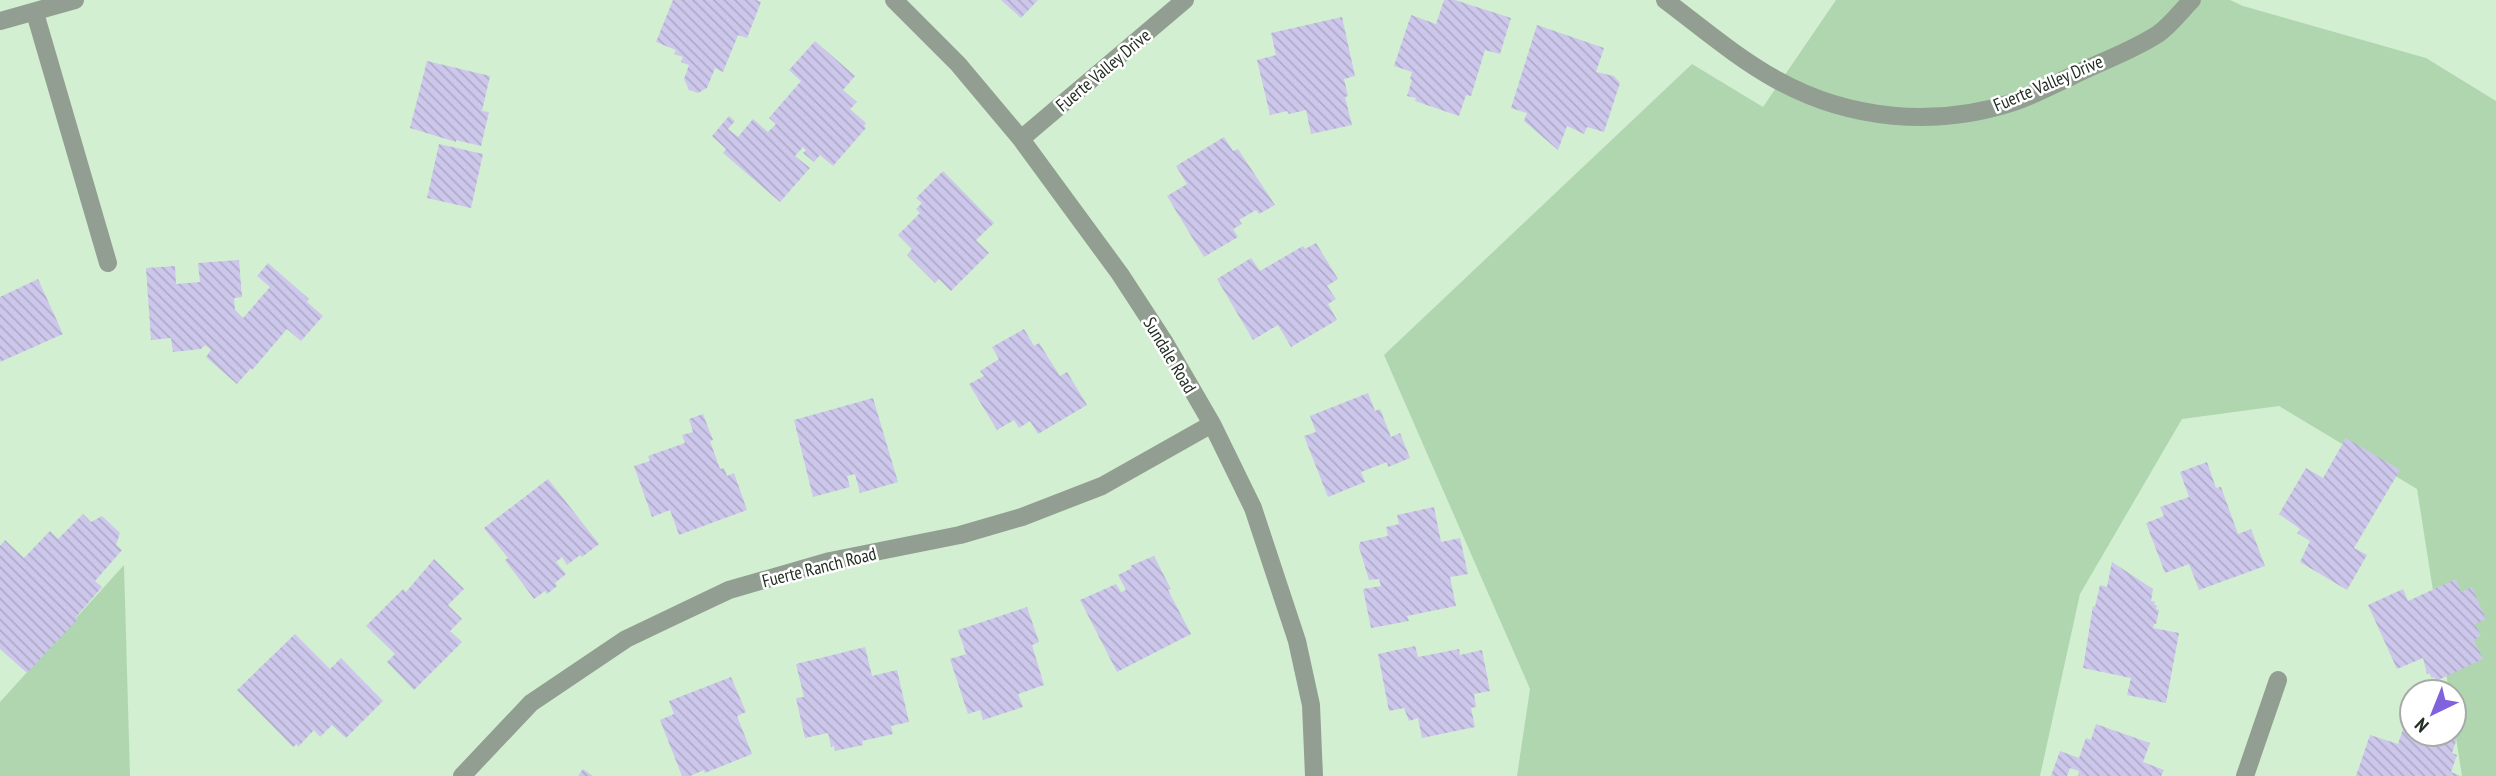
<svg xmlns="http://www.w3.org/2000/svg" width="2496" height="776" font-family="'PT Sans Narrow',sans-serif">
<style>
.green{fill:#b0d6af}
.building{fill:url(#building-back-hatch)}
.lines{fill:none;stroke-linecap:round;stroke-linejoin:round}
.lane{stroke:#929e91;stroke-width:18}
.street{stroke:#929e91;stroke-width:18}
.labels{text-anchor:middle;dominant-baseline:central;stroke-width:5;stroke-linejoin:round;paint-order:stroke}
.street-label{font-size:18px;fill:#232e23;stroke:#fff}
</style>
<defs>
<pattern id="building-back-hatch" width="6" height="6" patternUnits="userSpaceOnUse" patternTransform="scale(1.75)"><rect width="6" height="6" fill="#ccc7eb"/><path d="M-1 5l2 2M0 0l6 6M5-1l2 2" fill="none" stroke="#afabc9"/></pattern>
</defs>
<rect width="100%" height="100%" fill="#d3efd2"/>
<path class="green" d="M1836,0h394l13,6 183,52 70,43v675h-34l-8,-51v-33h-5l-32,-203 -138,-83 -97,13 -102,175 -40,182h-523l13,-87 -146,-334 308,-291 71,43z
M124,565l6,211h-130v-74z"/>
<path class="building" d="M673,0h83l5,2 -14,36 -9,-3 -15,37 -8,-4 -8,20 -9,5 -9,-3 -5,-11 5,-14 -8,-3 2,-5 -9,-3 2,-4 -20,-8z
M1001,0h37l-17,18z
M1444,0h11l56,18 -11,36 -15,-4 -14,46 -5,-1 -7,21 -44,-15 1,-3 -9,-2 5,-16 -2,-1 2,-7 -18,-6 17,-51 25,9z
M1342,17l13,59 -11,3 4,17 -3,1 7,28 -41,9 -5,-24 -17,4 -2,-3 -17,4 -13,-55 19,-5 -5,-22z
M1537,25l67,23 -8,24 18,4 6,7 -16,49 -17,-5 -3,7 -17,-8 -9,24 -34,-29 3,-8 -16,-5z
M815,41l40,35 -12,14 14,12 -7,7 16,14 -2,3 2,2 -33,38 -13,-11 -6,7 -11,-9 3,-3 -3,-3 -8,9 15,12 -30,34 -57,-49 3,-4 -14,-13 17,-20 6,5 -7,8 10,8 15,-18 15,13 8,-8 -7,-6 32,-37 -12,-11z
M427,61l63,15 -8,35 7,1 -8,34 -25,-6v2l-46,-14z
M1224,137l9,14 5,-2 37,56 -16,9 -3,-4 -17,10 3,4 -9,5 5,8 -34,20 -37,-61 20,-12 -11,-18z
M439,144l44,10 -12,54 -44,-10z
M943,171l51,52 -18,17 13,13 -38,38 -12,-12 -4,4 -28,-28 5,-6 -14,-14 22,-22 -4,-4 6,-6 -6,-5z
M1316,243l22,36 -11,7 9,13 -8,5 9,16 -46,27 -13,-22 -25,15 -36,-61 34,-21 9,13 43,-25 2,3z
M239,260l3,37 -8,1 1,12 8,8 27,-31 -13,-11 11,-13 41,36 -2,3 16,14 -22,25 -14,-12 -35,41 -1,-2 -14,16 -31,-27 5,-7 -6,-5 -4,4 -28,3 -2,-14 -20,2 -5,-72 29,-2 1,18 24,-2 -2,-19z
M38,279l25,55 -63,28v-65z
M1024,329l10,17 5,-3 21,33 7,-4 20,33 -49,29 -8,-13 -11,7 -5,-8 -17,10 -28,-46 15,-8 -4,-5 19,-12 -7,-12z
M1368,393l7,18 5,-2 11,28 9,-4 10,25 -22,9 -1,-5 -26,10 4,10 -37,15 -24,-61 12,-4 -6,-16z
M873,398l25,84 -38,11 -5,-19 -8,2 3,11 -37,10 -19,-77z
M703,414l10,26 -3,1 10,28 4,-1 3,8 7,-3 13,37 -68,25 -9,-25 -18,7 -18,-51 16,-5 -2,-5 37,-13 -3,-8 11,-3 -4,-13z
M2346,438l54,32 -46,78 13,7 -20,35 -47,-28 10,-21 -13,-8 3,-4 -21,-15 27,-46 17,10z
M2207,462l9,26 5,-1 17,47 13,-5 14,37 -66,24 -10,-26 -24,9 -19,-50 18,-7 -4,-9 29,-10 -9,-25z
M548,479l51,65 -17,13 -2,-2 -13,10 -5,-8 -6,5 10,12 -11,9 2,3 -10,8 -2,-3 -11,8 -29,-39 3,-2 -24,-30z
M1434,507l7,35 19,-4 8,36 -18,3 6,29 -49,10 2,5 -38,7 -8,-39 18,-3 -2,-7 -10,1 -10,-33 1,-5 28,-6 -2,-9 13,-3 -2,-9z
M83,514l8,8 11,-6 18,17 -4,12 6,5 -27,31 7,6 -26,30 2,2 -51,54 -27,-24v-103l5,-6 19,18 26,-27 8,8z
M1154,556l17,33 -3,1 23,44 -74,38 -37,-72 36,-16 5,8 5,-2 -8,-15 14,-7 -2,-2z
M434,559l30,30 -16,16 14,14 -12,12 12,11 -48,48 -27,-28 8,-8 -29,-28 37,-37 3,3z
M2112,562l41,27 -2,12 4,1 -1,3h3l-1,4 3,1 -3,14h-2l-1,4 26,5 -13,70 -39,-8 4,-17 -48,-10 10,-62 2,1 5,-22 7,2z
M2456,579l5,13 11,-5 14,32 -11,5 6,12 -7,4 9,19 -47,22 -2,-4 -2,1 -3,-5 -2,1 -4,-16 -26,11 -29,-64 35,-16 5,12z
M1027,607l12,35 -7,3 12,40 -26,9 5,13 -40,13 -3,-10 -12,4 -18,-55 16,-5 -8,-24z
M295,634l35,35 11,-11 42,43 -37,37 -14,-13 -12,12 -6,-7 -16,17 -1,-3 -4,3 -56,-57z
M1415,646l3,11 41,-8 1,6 22,-5 8,41 -16,3 2,13 -5,1 4,19 -53,11 -4,-20 -9,3 -5,-13 -15,3 -11,-57z
M865,647l7,29 25,-6 12,52 -18,4 2,8 -31,7 1,4 -28,6 -1,-5 -3,1 -3,-14 -23,5 -9,-40 8,-1 -8,-33z
M731,677l15,35 -9,4 15,38 -47,19 -1,-3 -14,6h-8l-22,-56 14,-6 -5,-13z
M2406,720l6,2v12h34l11,4 -5,15 5,2 -6,17 10,4h-105l14,-41 28,9z
M2096,724l54,19 -7,19 21,8 -3,6h-83l1,-5 -9,-3 -3,8h-16l9,-25 19,7 7,-20 5,2z
M583,769l10,7h-15z"/>
<g class="lines">
<path class="lane" d="M35,13l73,250"/>
<path class="street" d="M894,0l64,64 63,75 99,135 45,69 47,81 41,84 44,133 14,64 3,71
M1665,0c36,27 72,58 112,80 72,40 158,48 237,22 20,-7 39,-17 58,-26 28,-14 60,-25 86,-42 12,-8 23,-23 34,-34
M0,21l75,-21
M1021,139l164,-139
M462,776l69,-73 95,-64 44,-21 59,-28 101,-29 130,-26 62,-18 80,-31 110,-62
M2245,776l33,-96"/>
</g>
<g class="labels">
<g class="street-label">
<text transform="translate(1103 70) rotate(-40)">Fuerte Valley Drive</text>
<text transform="translate(2048 83) rotate(-23)">Fuerte Valley Drive</text>
<text transform="translate(1170 355) rotate(59)">Sundale Road</text>
<text transform="translate(819 567) rotate(-14)">Fuerte Ranch Road</text>
</g>
</g>
<g transform="translate(2433 713) rotate(223)"><circle r="33" fill="#ffffff" stroke="#a7aba7" stroke-width="2"/>
<path d="M0-5L12 26L0 18L-12 26Z" fill="#8162dd"/>
<text y="-10" font-size="19" font-weight="bold" text-anchor="middle" fill="#232e23">N</text>
</g>
</svg>
